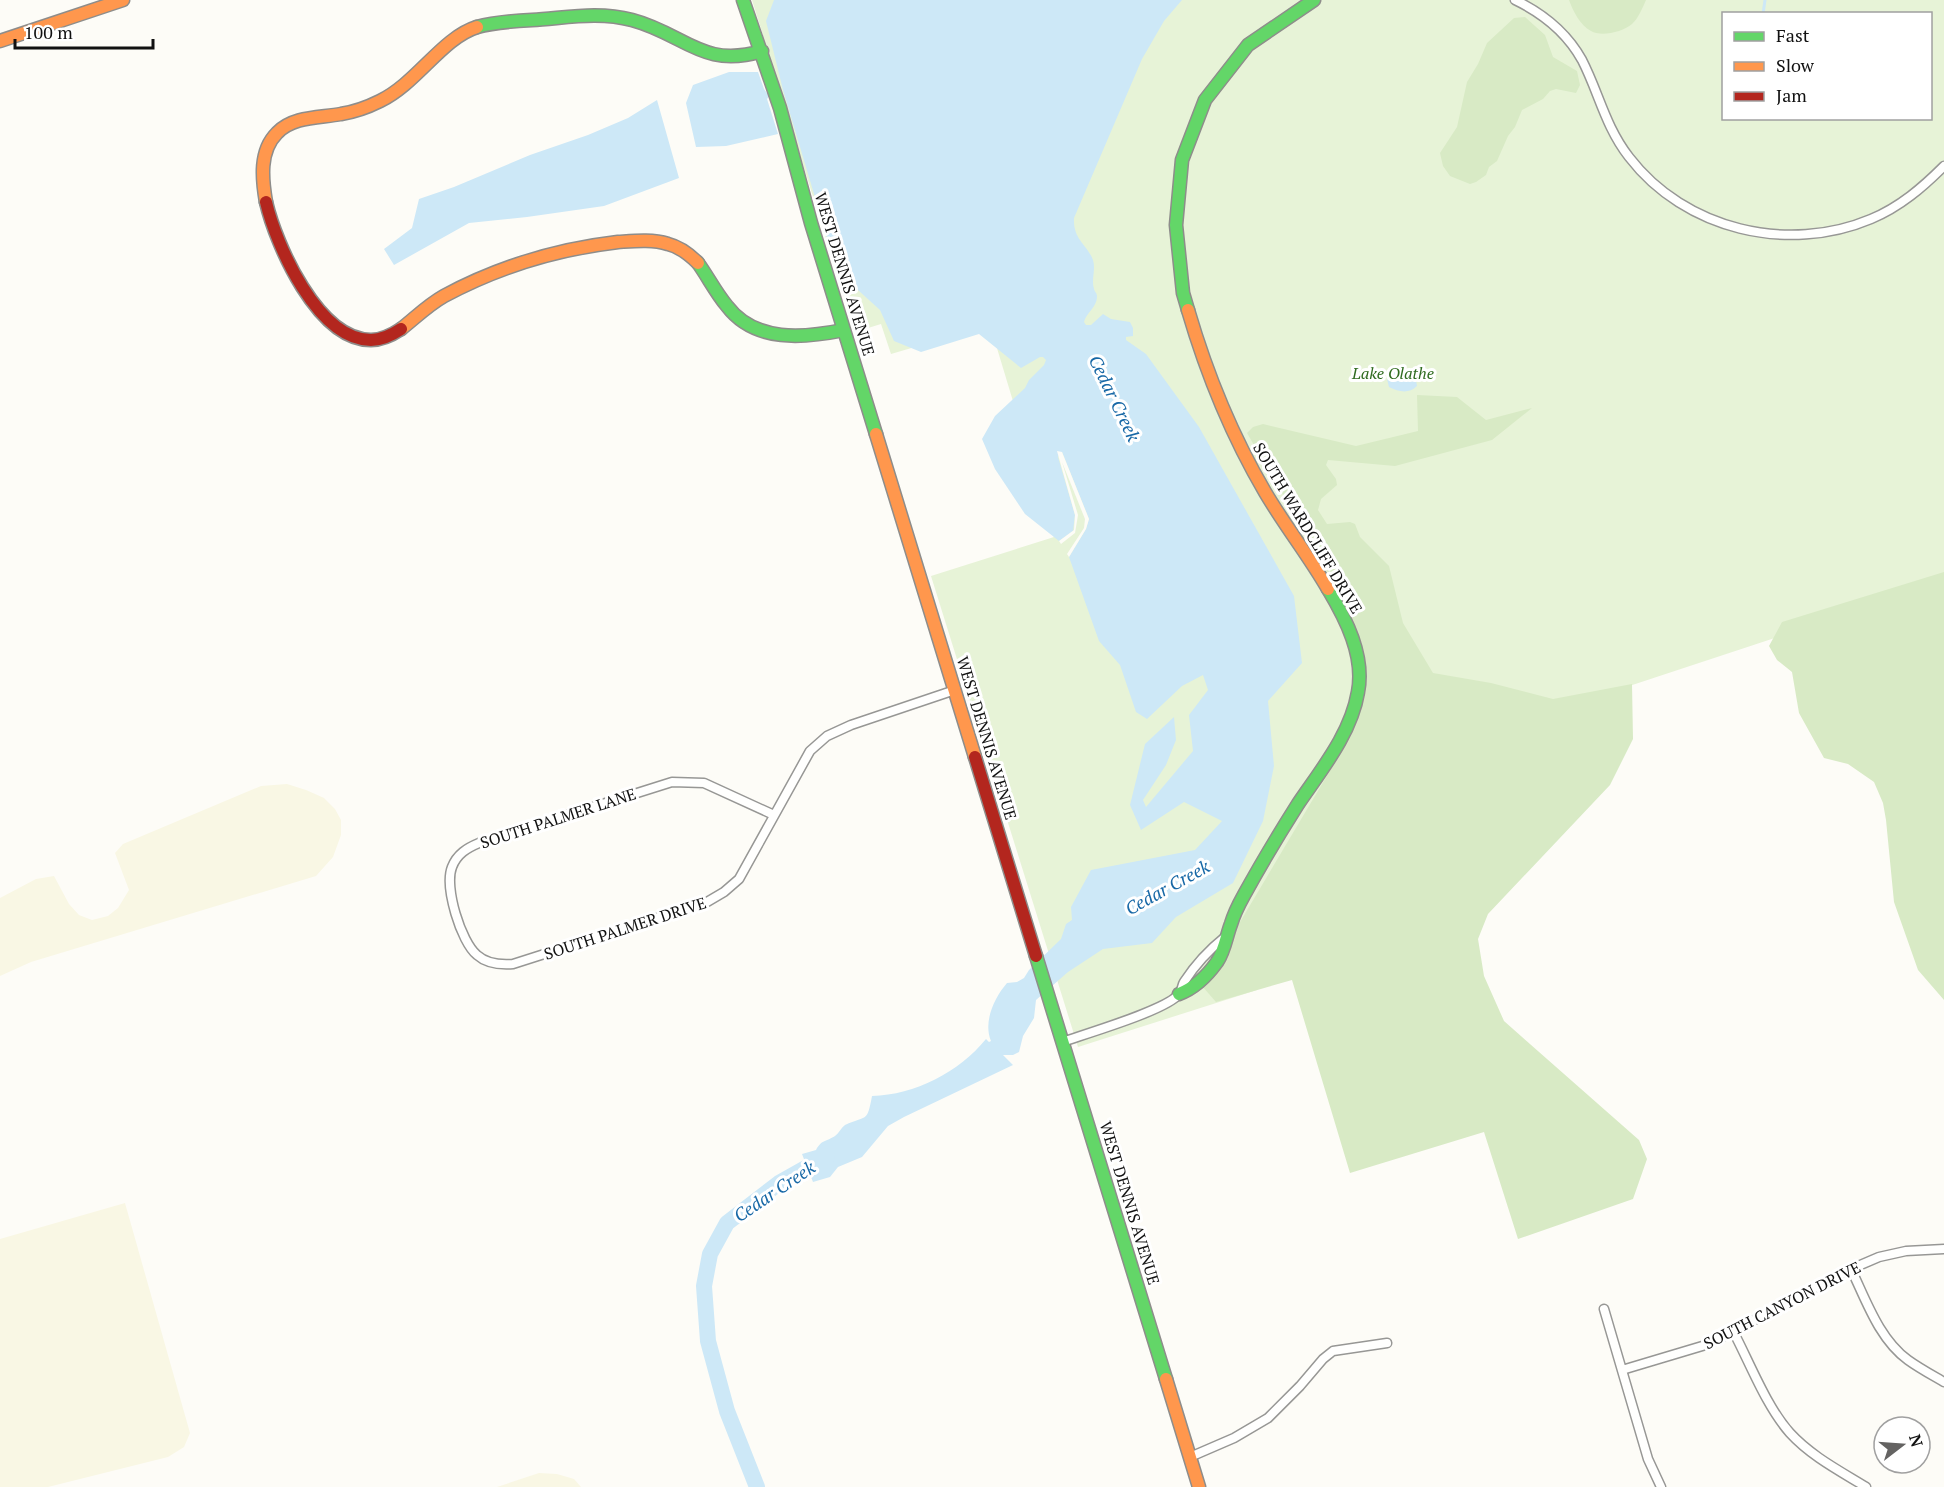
<svg xmlns="http://www.w3.org/2000/svg" width="1944" height="1487" font-family="'PT Serif',serif">
<style>
.farmland{fill:#f9f7e4}
.green{fill:#e7f3d7;fill-rule:evenodd}
.forest{fill:#d8eac5}
.water{fill:#cde8f7}
.pier{fill:#fdfcf7}
.lines{fill:none;stroke-linecap:round;stroke-linejoin:round}
.stream{stroke:#cde8f7;stroke-width:3}
.river{stroke:#cde8f7;stroke-width:16}
.street-casing{stroke:#979795;stroke-width:11}
.fast-casing{stroke:#8e8d8b;stroke-width:15}
.slow-casing{stroke:#8e8d8b;stroke-width:15}
.jam-casing{stroke:#8e8d8b;stroke-width:15}
.street{stroke:#fffffe;stroke-width:8}
.fast{stroke:#63d668;stroke-width:12}
.slow{stroke:#ff974d;stroke-width:12}
.jam{stroke:#b3261e;stroke-width:12}
.labels{text-anchor:middle;dominant-baseline:central;stroke-width:6;stroke-linejoin:round;paint-order:stroke}
.street-label{font-size:16px;fill:#111;stroke:#fff}
.park-label{font-size:16px;font-style:italic;fill:#2f6b1f;stroke:#fff}
.water-label{font-size:18px;font-style:italic;fill:#1768a6;stroke:#fff}
</style>
<rect width="100%" height="100%" fill="#fdfcf7"/>
<path class="farmland" d="M287,784l19,6 18,8 11,11 6,11v15l-8,22 -17,19 -285,86 -31,14v-78l36,-19 18,-3 15,28 10,11 13,5 16,-4 10,-8 11,-18 -14,-37 8,-9 138,-58z
M125,1203l65,230 -6,14 -16,10 -120,30h-48v-248z
M539,1473l18,1 17,5 7,8h-84z"/>
<path class="green" d="M752,0h1192v582l-602,199 -104,147 19,62 -179,57 -147,-471 123,-39 -64,-212 -99,29 -10,-30 -26,8zM1724,14h206v104h-206z"/>
<path class="forest" d="M1569,0h77c-3,7 -8,19 -14,24 -9,8 -31,13 -41,7 -11,-6 -18,-20 -22,-31z
M1525,17l20,18 8,22 24,14 3,14 -4,8 -20,-4 -6,2 -7,8 -21,11 -7,17 -7,9 -11,25 -8,6 -3,8 -10,7 -6,2 -20,-8 -7,-10 -3,-13 17,-26 10,-45 11,-18 9,-21 27,-25z
M1417,395l40,2 29,23 46,-12 -40,32 -97,26 -67,-6 -2,5 10,14 1,6 -16,14 -3,11 9,14 23,-2 5,2 5,13 29,29 14,57 30,50 58,10 62,16 79,-15 1,55 -23,46 -122,129 -10,25 6,37 20,45 135,119 8,19 -14,40 -115,40 -34,-107 -134,41 -58,-193 -76,22 -14,-16 148,-249 16,-45 -4,-48 -23,-53 -92,-158 6,-6 10,-3 93,22 62,-15z
M1944,572v428l-26,-30 -24,-68 -8,-82 -3,-17 -9,-21 -26,-18 -24,-6 -25,-45 -7,-41 -15,-12 -8,-14 13,-24z"/>
<path class="water" d="M774,0h408l-18,21 -22,38 -68,159c-1,22 13,26 19,42 3,10 -2,19 1,29 1,4 3,3 3,8 0,10 -11,16 -13,25l2,3h5l12,-11 8,5 19,3 3,6v8l-7,1v3l20,14 53,73 95,169 8,67 -34,38 6,65 -11,55 -30,62 -57,34 -24,26 -49,6 -35,23 -32,28 -2,18 -11,18 -4,16 -6,3h-10l10,10 -109,52 -16,9 -26,31 -24,10 -8,10 -17,5 -11,-28 14,-4c6,-11 10,-8 19,-14 4,-3 6,-8 10,-11 22,-10 22,-2 27,-29 43,-1 87,-24 114,-57l3,3 2,-1c-8,-19 3,-43 16,-58l10,-1 7,-4 5,-8 32,-31 5,-15 6,-4 -1,-13 20,-37 104,-20 27,-29 -38,-19 -43,28 -11,-25 15,-61 29,-27 2,23 -10,25 -23,35 3,7 47,-56 -4,-36 19,-25 -5,-15 -21,11 -35,33 -11,-7 -16,-47 -21,-24 -30,-84 17,-28 3,-10 -27,-67 -4,5 17,58 -2,16 -14,10 -34,-27 -30,-45 -13,-30 13,-23 30,-28 4,-8 15,-15 2,-5 -3,-3h-3l-19,11 -42,-34 -58,18 -27,-11 -14,-31 -43,-39 -54,-181 -17,-69z
M729,72h29l6,17 5,7 -2,3 11,35 -52,12 -30,1 -10,-44 7,-18z
M657,100l22,78 -75,28 -77,11 -58,6 -75,42 -10,-16 28,-21 7,-29 35,-12 76,-32 58,-20 40,-17z
M1397,371l19,9 1,6c-8,8 -18,6 -28,1l-2,-8 3,-5z"/>
<path class="pier" d="M1057,451l5,1 27,67 -3,10 -17,28 -2,-3 17,-26 1,-9 -23,-57 16,53 -3,18 -14,11 -2,-3 15,-11 1,-15z"/>
<g class="lines">
<path class="stream" d="M1763,14l2,-14"/>
<path class="river" d="M757,1487l-30,-76 -19,-70 -4,-55 6,-32 17,-31 52,-40 48,-27"/>
<defs>
<path id="street" d="M1515,0c27,13 52,33 67,60 17,33 23,66 47,97 56,73 159,97 242,62 29,-12 52,-32 73,-53
M774,815l-70,-32 -32,-1 -193,61c-12,5 -22,11 -27,24 -8,20 9,75 25,88 10,9 23,10 36,9l194,-62 17,-10 15,-13 71,-128 17,-15 24,-11 104,-35
M1062,1042c23,-8 105,-32 117,-48 3,-3 3,-9 5,-12 11,-17 26,-33 41,-45
M1851,1269c15,31 28,70 57,91 11,8 24,15 36,22
M1604,1309l44,150 13,28
M1733,1331c17,32 33,75 57,102 21,23 50,38 76,54
M1622,1370l87,-26 142,-75 28,-12 27,-6 38,-2
M1190,1457l44,-19 34,-20 32,-32 23,-27 10,-8 54,-8"/>
<path id="fast" d="M743,0l37,108 31,115 65,211
M477,27c18,-5 36,-6 55,-7 34,-2 66,-9 100,0 53,14 70,49 130,31
M698,263c10,14 18,30 29,43 28,37 77,32 117,24
M1188,310l-5,-17 -7,-68 6,-65 23,-60 43,-55 66,-45
M1036,956l130,423
M1179,994c16,-6 28,-18 38,-32 8,-12 9,-25 14,-38 3,-10 8,-20 13,-29 17,-31 35,-61 54,-91 23,-34 53,-70 60,-112 7,-36 -12,-73 -30,-103"/>
<path id="slow" d="M0,41l123,-41
M266,202c-4,-23 -7,-51 11,-69 16,-17 43,-15 64,-19 13,-2 27,-7 39,-13 37,-18 62,-63 97,-74
M1188,310c19,65 43,124 77,182 20,34 44,64 63,97
M401,329c14,-11 27,-24 43,-33 54,-29 114,-47 174,-54 16,-1 34,-3 50,2 12,3 21,10 30,19
M876,434l99,323
M1166,1379l33,108"/>
<path id="jam" d="M266,202c10,43 52,138 105,138 11,0 21,-5 30,-11
M975,757l61,199"/>
</defs>
<use href="#street" class="street-casing"/>
<use href="#fast" class="fast-casing"/>
<use href="#slow" class="slow-casing"/>
<use href="#jam" class="jam-casing"/>
<use href="#street" class="street"/>
<use href="#fast" class="fast"/>
<use href="#slow" class="slow"/>
<use href="#jam" class="jam"/>
</g>
<g class="labels">
<g class="street-label">
<text transform="translate(845 274) rotate(73)">WEST DENNIS AVENUE</text>
<text transform="translate(1308 528) rotate(59)">SOUTH WARDCLIFF DRIVE</text>
<text transform="translate(987 738) rotate(73)">WEST DENNIS AVENUE</text>
<text transform="translate(558 818) rotate(-18)">SOUTH PALMER LANE</text>
<text transform="translate(625 928) rotate(-18)">SOUTH PALMER DRIVE</text>
<text transform="translate(1130 1203) rotate(73)">WEST DENNIS AVENUE</text>
<text transform="translate(1782 1305) rotate(-27)">SOUTH CANYON DRIVE</text>
</g>
<g class="park-label">
<text x="1393" y="373">Lake Olathe</text>
</g>
<g class="water-label">
<text transform="translate(1115 398) rotate(64)">Cedar Creek</text>
<text transform="translate(1167 887) rotate(-29)">Cedar Creek</text>
<text transform="translate(774 1191) rotate(-34)">Cedar Creek</text>
</g>
</g>
<rect x="1722" y="12" width="210" height="108" fill="#ffffff" stroke="#a0a0a0" stroke-width="1.5"/>
<rect x="1734" y="32" width="30" height="9" fill="#63d668" stroke="#a0a0a0" stroke-width="1.5"/>
<text x="1776" y="42" font-size="18" fill="#111111">Fast</text>
<rect x="1734" y="62" width="30" height="9" fill="#ff974d" stroke="#a0a0a0" stroke-width="1.5"/>
<text x="1776" y="72" font-size="18" fill="#111111">Slow</text>
<rect x="1734" y="92" width="30" height="9" fill="#b3261e" stroke="#a0a0a0" stroke-width="1.5"/>
<text x="1776" y="102" font-size="18" fill="#111111">Jam</text>
<g transform="translate(1902 1445) rotate(73)"><circle r="28" fill="#ffffff" stroke="#a0a0a0" stroke-width="1.5"/>
<path d="M0-4.5L10 22L0 15L-10 22Z" fill="#646362"/>
<text y="-9" font-size="16" font-weight="bold" text-anchor="middle" fill="#111111">N</text>
</g>
<path d="M15 39v9h138v-9" fill="none" stroke="#111111" stroke-width="3"/>
<text x="24" y="39" font-size="18" fill="#111111" stroke="#ffffff" stroke-width="4.5" paint-order="stroke">100 m</text>
</svg>
